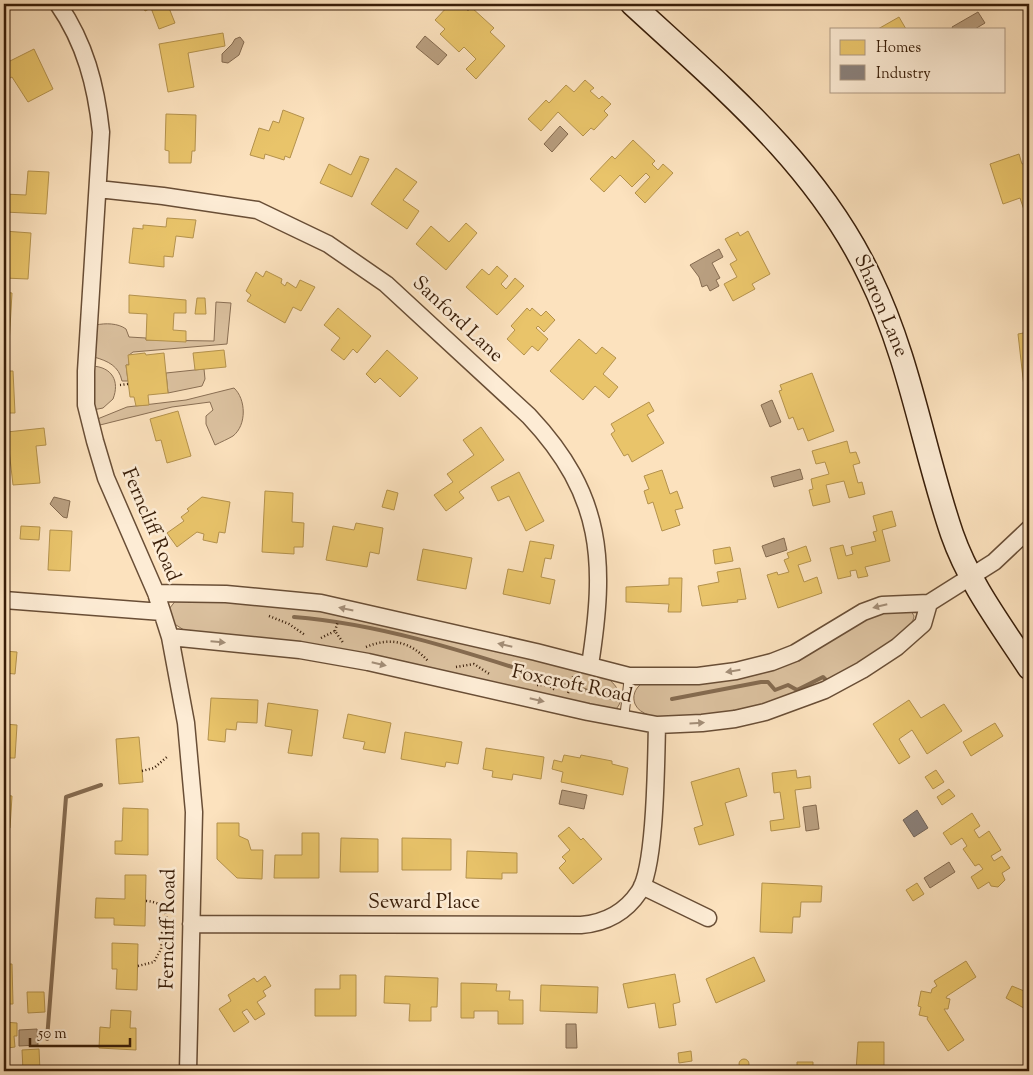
<svg xmlns="http://www.w3.org/2000/svg" width="1033" height="1075" font-family="'Sorts Mill Goudy',serif">
<style>
.green{fill:#dbc19f;stroke:#8a6f54}
.water{fill:#b99f80;stroke:#856b50}
.homes{fill:#e9c46a;stroke:#b4924d}
.industry{fill:#8a817c;stroke:#716359}
.lines{fill:none;stroke-linecap:round;stroke-linejoin:round}
.stream{stroke:#856b50;stroke-width:4}
.lane-casing{stroke:#694e36;stroke-width:10}
.street-casing{stroke:#694e36;stroke-width:19}
.secondary-casing{stroke:#381d08;stroke-width:25}
.path{stroke:#381d08;stroke-width:2.5;stroke-dasharray:1 2.5;stroke-linecap:butt}
.lane{stroke:#fdecd5;stroke-width:8}
.street{stroke:#fdecd5;stroke-width:16}
.secondary{stroke:#fdecd5;stroke-width:22}
.oneway{fill:#a48f79}
.labels{text-anchor:middle;dominant-baseline:central;stroke-width:5;stroke-linejoin:round;paint-order:stroke}
.street-label{font-size:20px;fill:#381d08;stroke:#fdecd5}
</style>
<rect width="100%" height="100%" fill="#fce2be"/>
<filter id="stains"><feTurbulence type="fractalNoise" baseFrequency=".004" numOctaves="4"/><feColorMatrix values="0 0 0 0 .2 0 0 0 0 .09 0 0 0 0 .02 0 0 0 .5 -.17"/></filter>
<radialGradient id="worn" r=".72"><stop offset=".6" stop-color="#630" stop-opacity="0"/><stop offset="1" stop-color="#630" stop-opacity=".3"/></radialGradient>
<path class="green" d="M216,302l15,1 -4,41 -94,8 -4,3v10h-3l2,16h-6c-3,-15 -14,-20 -28,-24l2,-32c9,-2 22,-2 30,4l3,8 17,1v2l68,1z
M92,366c20,1 28,15 21,33l-10,9 -10,2z
M204,369l1,10 -3,7 -34,7 -2,-20z
M234,388c12,11 13,37 -1,48 -5,3 -12,6 -18,9l-9,-21v-8l7,-6 -3,-8 -38,5 -76,19 -1,-6 32,-13 59,-7z
M177,599l118,5 198,42 116,33c9,9 17,19 7,30l-429,-77 -14,-9 -4,-14z
M910,609l4,7c-1,22 -90,71 -112,79 -24,8 -52,15 -77,20 -20,3 -81,11 -90,-11 -3,-8 0,-15 6,-20l100,-9 127,-60z"/>
<path class="water" d="M978,12l7,11 -10,6h-22l-1,-2z
M425,36l22,19 -9,10 -22,-18z
M240,37l4,5 -5,13 -11,8 -6,-1v-8l10,-10 3,-5z
M560,126l8,8 -16,18 -8,-8z
M719,249l4,8 -11,6 8,15 -4,2 3,6 -9,5 -3,-6 -5,2 -3,-10 -9,-12z
M772,400l9,22 -11,5 -9,-22z
M800,469l3,10 -29,8 -3,-10z
M54,497l16,4 -3,17 -4,-1 -13,-13z
M784,538l3,12 -21,7 -4,-11z
M562,790l25,5 -3,14 -25,-5z
M816,805l3,24 -13,2 -3,-24z
M949,862l6,10 -25,16 -6,-10z
M566,1024h10l1,24h-11z
M37,1029l1,16 -19,1v-16z"/>
<path class="homes" d="M142,4h28l2,3 -3,1 6,15 -16,6 -8,-21 -6,3z
M450,4h11l7,7 3,-4 23,21 -4,4 15,14 -29,33 -10,-10 10,-10 -12,-12 -5,5 -19,-18 5,-5 -10,-9z
M899,17l7,12h-28z
M223,33l2,13 -37,7 6,34 -26,5 -9,-48z
M34,49l19,40 -25,13 -16,-25 -8,4v-17z
M585,80l9,8 -4,3 9,8 3,-3 9,8 -7,7 4,4 -14,15 -3,-2 -8,8 -25,-24 -17,19 -13,-12 18,-19 3,3 17,-18 8,7z
M283,110l21,8 -14,40 -5,-2 -1,4 -19,-6 -1,5 -14,-4 9,-27 10,3 4,-10 6,2z
M166,114l30,1 -1,36h-3l-1,12h-22v-12l-4,-1z
M633,140l22,21 -3,3 6,6 5,-6 10,9 -28,30 -10,-10 15,-16 -4,-4 -14,14 -12,-12 -16,17 -14,-13 22,-23 3,3z
M1019,154l3,10 7,-2 -1,60 -8,-24 -17,6 -13,-40z
M360,156l9,3 -17,38 -32,-14 9,-19 22,11z
M396,168l21,14 -14,18 16,11 -12,18 -36,-25z
M28,171l21,1 -3,42 -42,-2v-18l22,1z
M167,218l29,2 -3,18 -17,-2 -3,21 -9,-1v11l-35,-4 4,-35 10,1v-4l23,2z
M466,223l11,10 -31,37 -30,-26 15,-18 18,16z
M4,231l27,2 -3,46 -24,-1z
M748,231l22,43 -18,10 3,5 -22,12 -9,-17 13,-7 -7,-13 7,-4 -12,-21 13,-7 2,4z
M497,266l11,10 -7,8 5,5 9,-11 9,8 -27,29 -31,-28 16,-18 7,6z
M266,271l16,8 -1,4 4,3 2,-4 9,6 4,-8 15,7 -14,24 -8,-4 -8,16 -38,-22 4,-6 -5,-4 10,-19 7,5z
M4,292l8,1 -3,52h-5z
M129,295l57,5v13h-12l-1,17 13,1v11l-40,-2 1,-26 -18,-1z
M197,298h8l1,16h-11z
M338,308l33,28 -14,17 -4,-4 -9,11 -13,-10 9,-12 -16,-13z
M527,308l3,3 2,-3 9,8 5,-5 9,9 -11,12 -6,-6 -2,2 12,11 -10,12 -6,-5 -8,9 -17,-16 8,-9 -4,-4z
M1029,332v55h-5l-6,-53z
M579,339l17,15 6,-7 14,11 -13,16 15,13 -9,11 -14,-12 -12,14 -33,-29z
M224,350l2,17 -31,3 -2,-17z
M387,350l31,28 -18,19 -20,-19 -5,5 -9,-9z
M145,353l1,2 18,-2 4,40 -20,2 1,10 -13,1 -2,-9h-4l-4,-32h3l-1,-10z
M4,371h9l2,42h-11z
M812,373l22,58 -26,10 -5,-13 -5,2 -5,-13 -4,2 -10,-28 3,-1 -2,-5z
M649,402l5,9 -7,4 17,28 -32,19 -4,-8 -4,2 -13,-22 4,-3 -4,-7z
M178,411l13,45 -24,7 -6,-23 -5,1 -6,-22z
M481,427l23,33 -45,32 5,6 -18,13 -12,-16 19,-13 -6,-8 27,-19 -11,-15z
M44,428l2,17 -10,1 4,37 -27,2 -6,-53z
M847,441l3,12 6,-1 4,11 -7,2 5,18 4,-1 3,12 -16,4 -5,-17 -18,4 4,17 -17,4 -4,-16 4,-1 -2,-10 18,-5 -4,-12 -9,2 -4,-13z
M662,470l8,24 7,-3 6,17 -8,2 5,15 -18,6 -9,-29 -5,2 -4,-13 5,-2 -5,-13z
M519,472l25,49 -18,10 -17,-35 -11,5 -7,-14z
M387,490l11,3 -4,17 -12,-3z
M265,491l28,2 -1,29 12,1 -1,24h-9v7l-32,-2z
M202,497l28,5 -5,31 -6,-1 -2,11 -14,-3 1,-6 -7,-2 -20,15 -10,-14 17,-12 -3,-4 8,-6 -2,-2z
M892,511l4,15 -14,4 8,31 -25,6 3,9 -10,2 -2,-8 -6,1 1,5 -13,3 -8,-31 13,-3 3,11 7,-2 -2,-7 25,-6 -3,-9 4,-1 -4,-15z
M356,523l27,5 -4,26 -9,-2 -3,15 -41,-7 7,-34 21,4z
M21,526l19,1 -1,13 -19,-1z
M50,530l22,1 -2,40 -22,-1z
M530,541l24,4 -3,14 -6,-1 -4,19 14,3 -5,24 -47,-10 5,-25 15,3z
M806,546l5,15 -13,4 6,17 13,-5 5,16 -44,15 -11,-33 10,-3 1,3 11,-3 -5,-12 5,-2 -2,-5z
M730,547l3,14 -18,3 -2,-14z
M423,549l49,9 -6,31 -49,-9z
M740,568l6,31 -9,1 1,2 -36,4 -4,-20 21,-4 -2,-10z
M669,578h13l-1,34h-13l1,-8 -43,-2v-15l43,-2z
M4,651l13,1 -2,22 -11,-1z
M211,698l47,2 -1,23 -20,-1 -1,8 -10,-1 -1,13 -17,-2z
M909,700l12,18 23,-14 18,27 -35,23 -15,-24 -13,9 11,18 -11,7 -26,-40z
M268,703l50,7 -6,46 -24,-3 4,-23 -27,-4z
M348,714l43,9 -6,30 -22,-4 2,-7 -22,-4z
M995,723l8,13 -32,20 -8,-14z
M4,724l13,1 -2,33h-11z
M405,732l57,10 -4,22 -12,-2 -1,5 -44,-8z
M139,737l4,45 -24,2 -3,-45z
M486,748l58,9 -3,22 -28,-5 -1,6 -20,-3 1,-6 -10,-2z
M564,755l16,3 1,-3 31,6v3l16,4 -5,27 -62,-13 2,-10 -11,-3 2,-9 8,2z
M739,768l8,28 -22,7 9,32 -35,10 -5,-17 9,-3 -12,-43z
M796,770l1,8 13,-2 1,12 -16,2 5,37 -29,4 -1,-10 14,-2 -4,-27 -6,1 -2,-20z
M936,770l8,12 -11,7 -8,-12z
M949,789l6,7 -13,9 -5,-8z
M4,795l8,1 -2,32h-6z
M123,808l25,1v46l-33,-1v-13h7z
M972,813l8,13 -6,4 5,8 10,-7 12,19 -10,6 3,5 8,-5 8,12 -8,5 3,7 -7,7 -7,-1 -2,-4 -11,7 -7,-12 12,-8 -4,-5 -4,2 -12,-17 4,-3 -5,-8 -11,7 -8,-12z
M217,823h22v13l9,4 3,10h12l-1,29 -25,-1 -20,-19z
M569,827l12,13 2,-2 19,21 -29,25 -14,-16 7,-7 -4,-4 8,-7 -12,-14z
M302,833h17v45h-45l1,-23h27z
M341,838l37,1v33h-38z
M402,838l49,1v31h-49z
M467,851l50,2v20h-15v6l-36,-1z
M125,875h21l-1,51 -31,-1v-7h-19l1,-20 29,1z
M762,883l60,3 -1,16h-20l-1,15h-7l-1,16 -32,-1z
M917,883l7,11 -11,7 -7,-11z
M112,943l26,1 -1,46 -21,-1 1,-20h-5z
M754,957l11,24 -49,22 -10,-24z
M966,961l10,16 -29,19 -1,2 4,1 -2,10h-4l20,31 -16,11 -21,-32 1,-2 -9,-2 2,-8 -3,-1 3,-15 10,2 1,-4 5,-3 -3,-5z
M4,964h8l1,40h-9z
M675,974l5,28 -7,2 3,21 -17,3 -4,-25 -27,5 -5,-24z
M340,975h16v41h-41v-27h25z
M265,976l6,10 -8,5 3,5 -9,6 8,12 -10,6 -8,-11 -5,3 7,10 -15,10 -15,-23 12,-8 -3,-6 26,-17 3,4z
M385,976l53,2 -1,29h-6v14h-22l1,-17 -26,-1z
M461,983l36,1 -1,7h14l-1,9h14v24h-25v-13h-24v7h-13z
M541,985l57,2 -1,26 -57,-2z
M1012,986l17,7v18l-23,-13z
M27,992h17l1,20 -17,1z
M111,1010l20,1 -1,17h6v22l-37,-2 1,-21 10,1z
M4,1022l13,1v13h-3l1,11 -7,1v10h-4v6z
M858,1042h26v29h-28z
M39,1049l1,22h-17l-1,-21z
M691,1051l1,10 -13,2 -1,-10z
M739 1064a5 5 0 1 1 10 0a5 5 0 1 1-10 0Z
M797,1062h16v8l24,1h-40z
M103,1067h28v4h-28z"/>
<path class="industry" d="M917,810l11,18 -14,9 -11,-17z"/>
<g class="lines">
<path class="stream" d="M294,617c112,9 217,52 324,83
M672,699l89,-17h7l7,8 13,-5 9,5 26,-13 3,3
M47,1039l19,-242 35,-12"/>
<defs>
<path id="lane" d="M624,719l5,-43"/>
<path id="street" d="M58,4c27,39 38,81 43,128l-15,239v34l9,36 11,37 50,115 14,44 16,86 8,89 -6,259
M98,189l65,7 94,14 71,34 58,40 143,132c75,80 77,146 61,249
M156,593l70,1 95,9 215,49 93,24h69l38,-5 36,-9 23,-9 68,-41 19,-7 47,-2 65,-41 35,-33
M4,600l158,12
M170,637l130,13 68,12 220,50 69,13 45,-2 33,-4 30,-7 60,-22 37,-20 35,-23 26,-23 6,-21
M642,886l66,32
M191,924l390,1c24,-2 44,-12 58,-33 17,-24 17,-133 18,-167"/>
<path id="secondary" d="M632,4c90,83 185,161 238,273 40,82 53,172 82,257 17,49 49,91 77,134"/>
</defs>
<use href="#lane" class="lane-casing"/>
<use href="#street" class="street-casing"/>
<use href="#secondary" class="secondary-casing"/>
<path class="path" d="M120,385l8,-1
M269,616l20,8 16,11
M335,631l3,-10
M321,638l14,-7 9,13
M366,647c24,-10 44,-6 62,14
M456,667l18,-3 17,11
M537,685h11l7,5
M568,693l6,-12 -1,-5
M142,771l12,-3 13,-11
M146,901c19,1 21,11 21,28
M138,966l16,-4 7,-13 1,-9"/>
<use href="#lane" class="lane"/>
<use href="#street" class="street"/>
<use href="#secondary" class="secondary"/>
</g>
<defs><path id="oneway-solid" d="M-6-.8H1V-3.2L6.5 0L1 3.2V.8H-6Z" transform="scale(1.25)"/></defs>
<g class="oneway">
<use href="#oneway-solid" transform="translate(880 606) rotate(166)"/>
<use href="#oneway-solid" transform="translate(346 609) rotate(-168)"/>
<use href="#oneway-solid" transform="translate(218 642) rotate(5)"/>
<use href="#oneway-solid" transform="translate(505 645) rotate(-167)"/>
<use href="#oneway-solid" transform="translate(379 664) rotate(13)"/>
<use href="#oneway-solid" transform="translate(733 671) rotate(171)"/>
<use href="#oneway-solid" transform="translate(537 700) rotate(13)"/>
<use href="#oneway-solid" transform="translate(697 723) rotate(-3)"/>
</g>
<g class="labels">
<g class="street-label">
<text transform="translate(880 306) rotate(67)">Sharon Lane</text>
<text transform="translate(457 320) rotate(43)">Sanford Lane</text>
<text transform="translate(150 525) rotate(67)">Ferncliff Road</text>
<text transform="translate(572 685) rotate(12)">Foxcroft Road</text>
<text x="424" y="903">Seward Place</text>
<text transform="translate(169 929) rotate(-89)">Ferncliff Road</text>
</g>
</g>
<rect width="1033" height="1075" fill="none" stroke="#fce2be" stroke-width="20"/>
<rect x="5" y="5" width="1023" height="1065" fill="none" stroke="#381d08" stroke-width="2.5"/>
<rect x="10" y="10" width="1013" height="1055" fill="none" stroke="#381d08"/>
<rect x="830" y="28" width="175" height="65" fill="#fdecd5" stroke="#ae9983"/>
<rect x="840" y="40" width="25" height="15" fill="#e9c46a" stroke="#ae9983"/>
<text x="876" y="52" font-size="15" fill="#381d08">Homes</text>
<rect x="840" y="65" width="25" height="15" fill="#8a817c" stroke="#ae9983"/>
<text x="876" y="78" font-size="15" fill="#381d08">Industry</text>
<path d="M30 1038v8h100v-8" fill="none" stroke="#381d08" stroke-width="2.5"/>
<text x="38" y="1038" font-size="15" fill="#381d08" stroke="#fdecd5" stroke-width="4" paint-order="stroke">50 m</text>
<rect width="100%" height="100%" filter="url(#stains)"/>
<rect width="100%" height="100%" fill="url(#worn)"/>
</svg>
